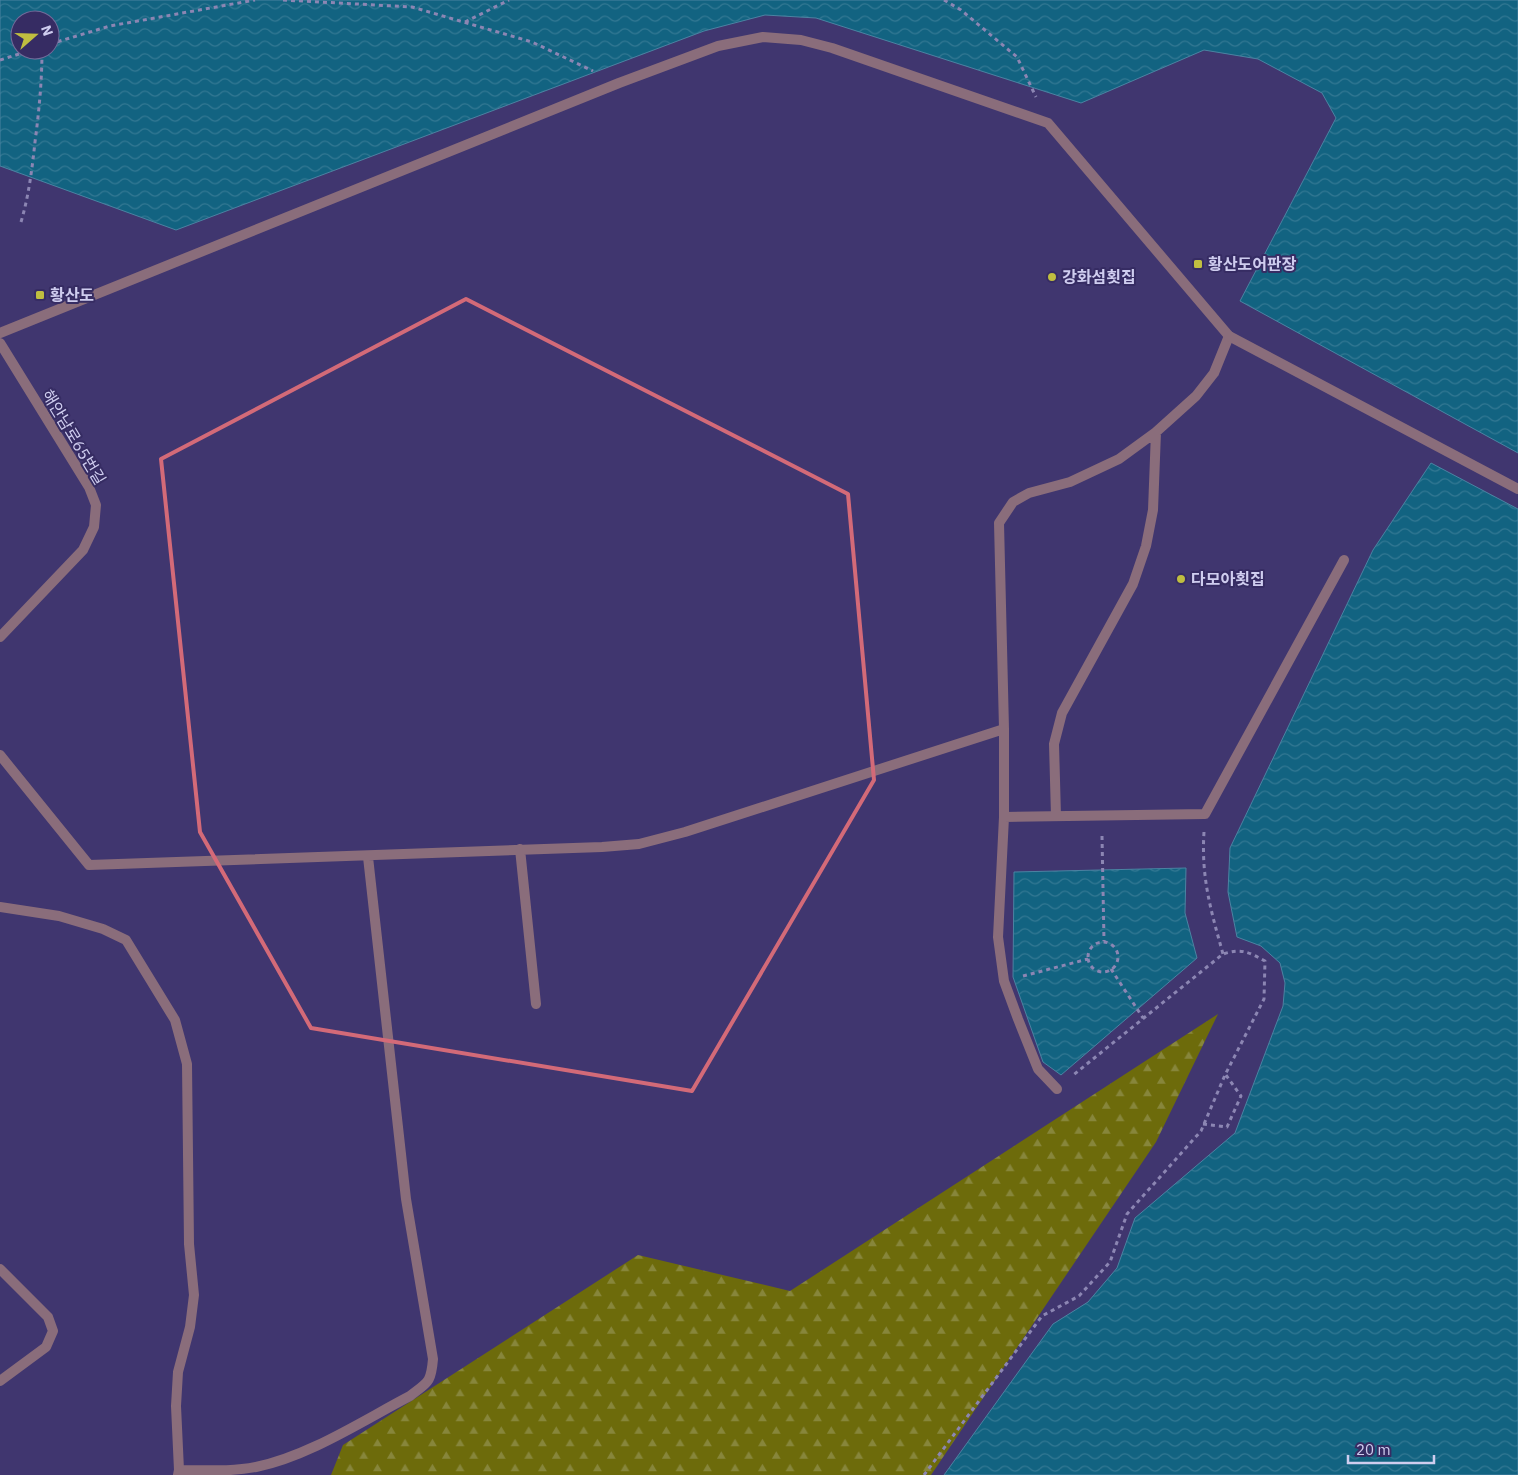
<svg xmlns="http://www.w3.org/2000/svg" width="1518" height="1475" font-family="'IBM Plex Sans','Noto Sans KR',sans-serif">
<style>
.forest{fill:url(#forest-firs)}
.water{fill:url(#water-waves);stroke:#4b83a2;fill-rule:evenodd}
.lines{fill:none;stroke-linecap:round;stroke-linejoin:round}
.path{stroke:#8c86b3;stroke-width:3;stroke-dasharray:4 4;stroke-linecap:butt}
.service{stroke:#8a6d7b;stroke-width:10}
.minor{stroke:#8a6d7b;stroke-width:10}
.marked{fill:none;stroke:#d36a78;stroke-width:4;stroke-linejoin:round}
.poi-dot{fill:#c0be40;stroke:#362c63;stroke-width:2}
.labels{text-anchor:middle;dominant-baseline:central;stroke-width:4;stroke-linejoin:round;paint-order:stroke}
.poi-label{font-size:16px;font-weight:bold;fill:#cfcdef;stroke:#362c63;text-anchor:start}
.street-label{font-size:16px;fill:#cfcdef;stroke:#362c63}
</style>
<defs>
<pattern id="forest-firs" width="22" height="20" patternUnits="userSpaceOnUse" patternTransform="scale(1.25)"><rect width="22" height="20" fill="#6d6b0b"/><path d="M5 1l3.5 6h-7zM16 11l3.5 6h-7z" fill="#87863b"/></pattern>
<pattern id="water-waves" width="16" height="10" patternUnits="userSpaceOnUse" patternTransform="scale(1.25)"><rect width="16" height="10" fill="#126381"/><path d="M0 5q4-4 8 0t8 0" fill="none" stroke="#337893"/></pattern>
</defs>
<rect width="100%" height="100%" fill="#40366f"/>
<path class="forest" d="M1218,1014l-62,128 -225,333h-600l12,-30 295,-190 152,36z"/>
<path class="water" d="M0,0h1518v453l-278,-152 96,-183 -14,-25 -64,-34 -54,-9 -123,53 -265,-85 -51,-3 -61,16 -528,199 -176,-64zM20,20h30v30h-30z
M1431,463l87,46v966h-574l109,-151 35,-22 29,-34 18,-50 100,-85 48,-127 2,-23 -5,-20 -19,-17 -24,-9 -9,-45 2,-44 143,-298z
M1186,868l-1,45 12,45 -136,117 -18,-13 -30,-85 1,-105z"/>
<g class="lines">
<path class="path" d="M283,0l129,7 120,35 61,29
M944,0l17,10 56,47 19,40
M465,22l44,-22
M50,44l60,-18 145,-26
M0,60l32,-10
M21,222c8,-27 11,-53 14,-80 4,-31 7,-61 7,-92
M1204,832c-3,46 7,79 19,122
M1102,836l2,105
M1088 957a15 15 0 1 1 30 0a15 15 0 1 1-30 0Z
M1111,969l32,49
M1023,976l65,-17
M1203,1124l24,3 14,-31 -15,-21
M924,1475l118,-159 37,-20 31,-34 17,-48 74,-83 24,-56 39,-76 1,-38c-17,-9 -23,-13 -42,-7l-151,122"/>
<path class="service" d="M0,755l89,110 513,-18 37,-3 46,-12 319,-103
M1056,816l-2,-72 8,-31 71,-129 13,-38 7,-36 3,-78
M1004,817l201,-3 139,-254
M520,849l16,155
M0,907l59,9 44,13 23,11 49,80 12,44 2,180 5,51 -4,32 -12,45 -2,34 3,64 -1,5
M1057,1089l-19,-20 -20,-50 -14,-38 -6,-44 6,-120v-88l-5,-206 14,-21 16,-9 41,-11 49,-23 37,-27 40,-36 18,-23 15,-37
M0,1269l48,48 5,14 -7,16 -46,34
M179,1470c26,0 52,2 77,-3 53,-11 106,-46 154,-71 18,-14 21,-13 23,-37l-27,-160 -38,-342"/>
<path class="minor" d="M0,333l619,-250 99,-37 45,-9 38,3 31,8 216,75 181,213 289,153
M0,343l89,144 7,18 -2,22 -11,23 -83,87"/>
</g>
<path class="marked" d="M466,299l382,195 26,286 -182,311 -381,-63 -111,-196 -39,-373z"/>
<g class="poi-dot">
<rect x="1193" y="259" width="10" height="10" rx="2.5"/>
<circle cx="1052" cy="277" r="5"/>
<rect x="35" y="290" width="10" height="10" rx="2.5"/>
<circle cx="1181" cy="579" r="5"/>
</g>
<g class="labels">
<g class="poi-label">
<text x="1208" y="264">황산도어판장</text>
<text x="1062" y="277">강화섬횟집</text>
<text x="50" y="295">황산도</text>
<text x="1191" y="579">다모아횟집</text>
</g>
<g class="street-label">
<text transform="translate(74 437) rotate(59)">해안남로65번길</text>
</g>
</g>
<g transform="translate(35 35) rotate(70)"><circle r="24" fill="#362c63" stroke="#736c9b"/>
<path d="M0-4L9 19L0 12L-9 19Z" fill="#c0be40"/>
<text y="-8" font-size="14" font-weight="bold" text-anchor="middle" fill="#cfcdef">N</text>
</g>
<path d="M1348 1455v8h86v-8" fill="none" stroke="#cfcdef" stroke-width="2.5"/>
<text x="1356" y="1455" font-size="15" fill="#cfcdef" stroke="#362c63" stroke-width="4" paint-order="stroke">20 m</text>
</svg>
